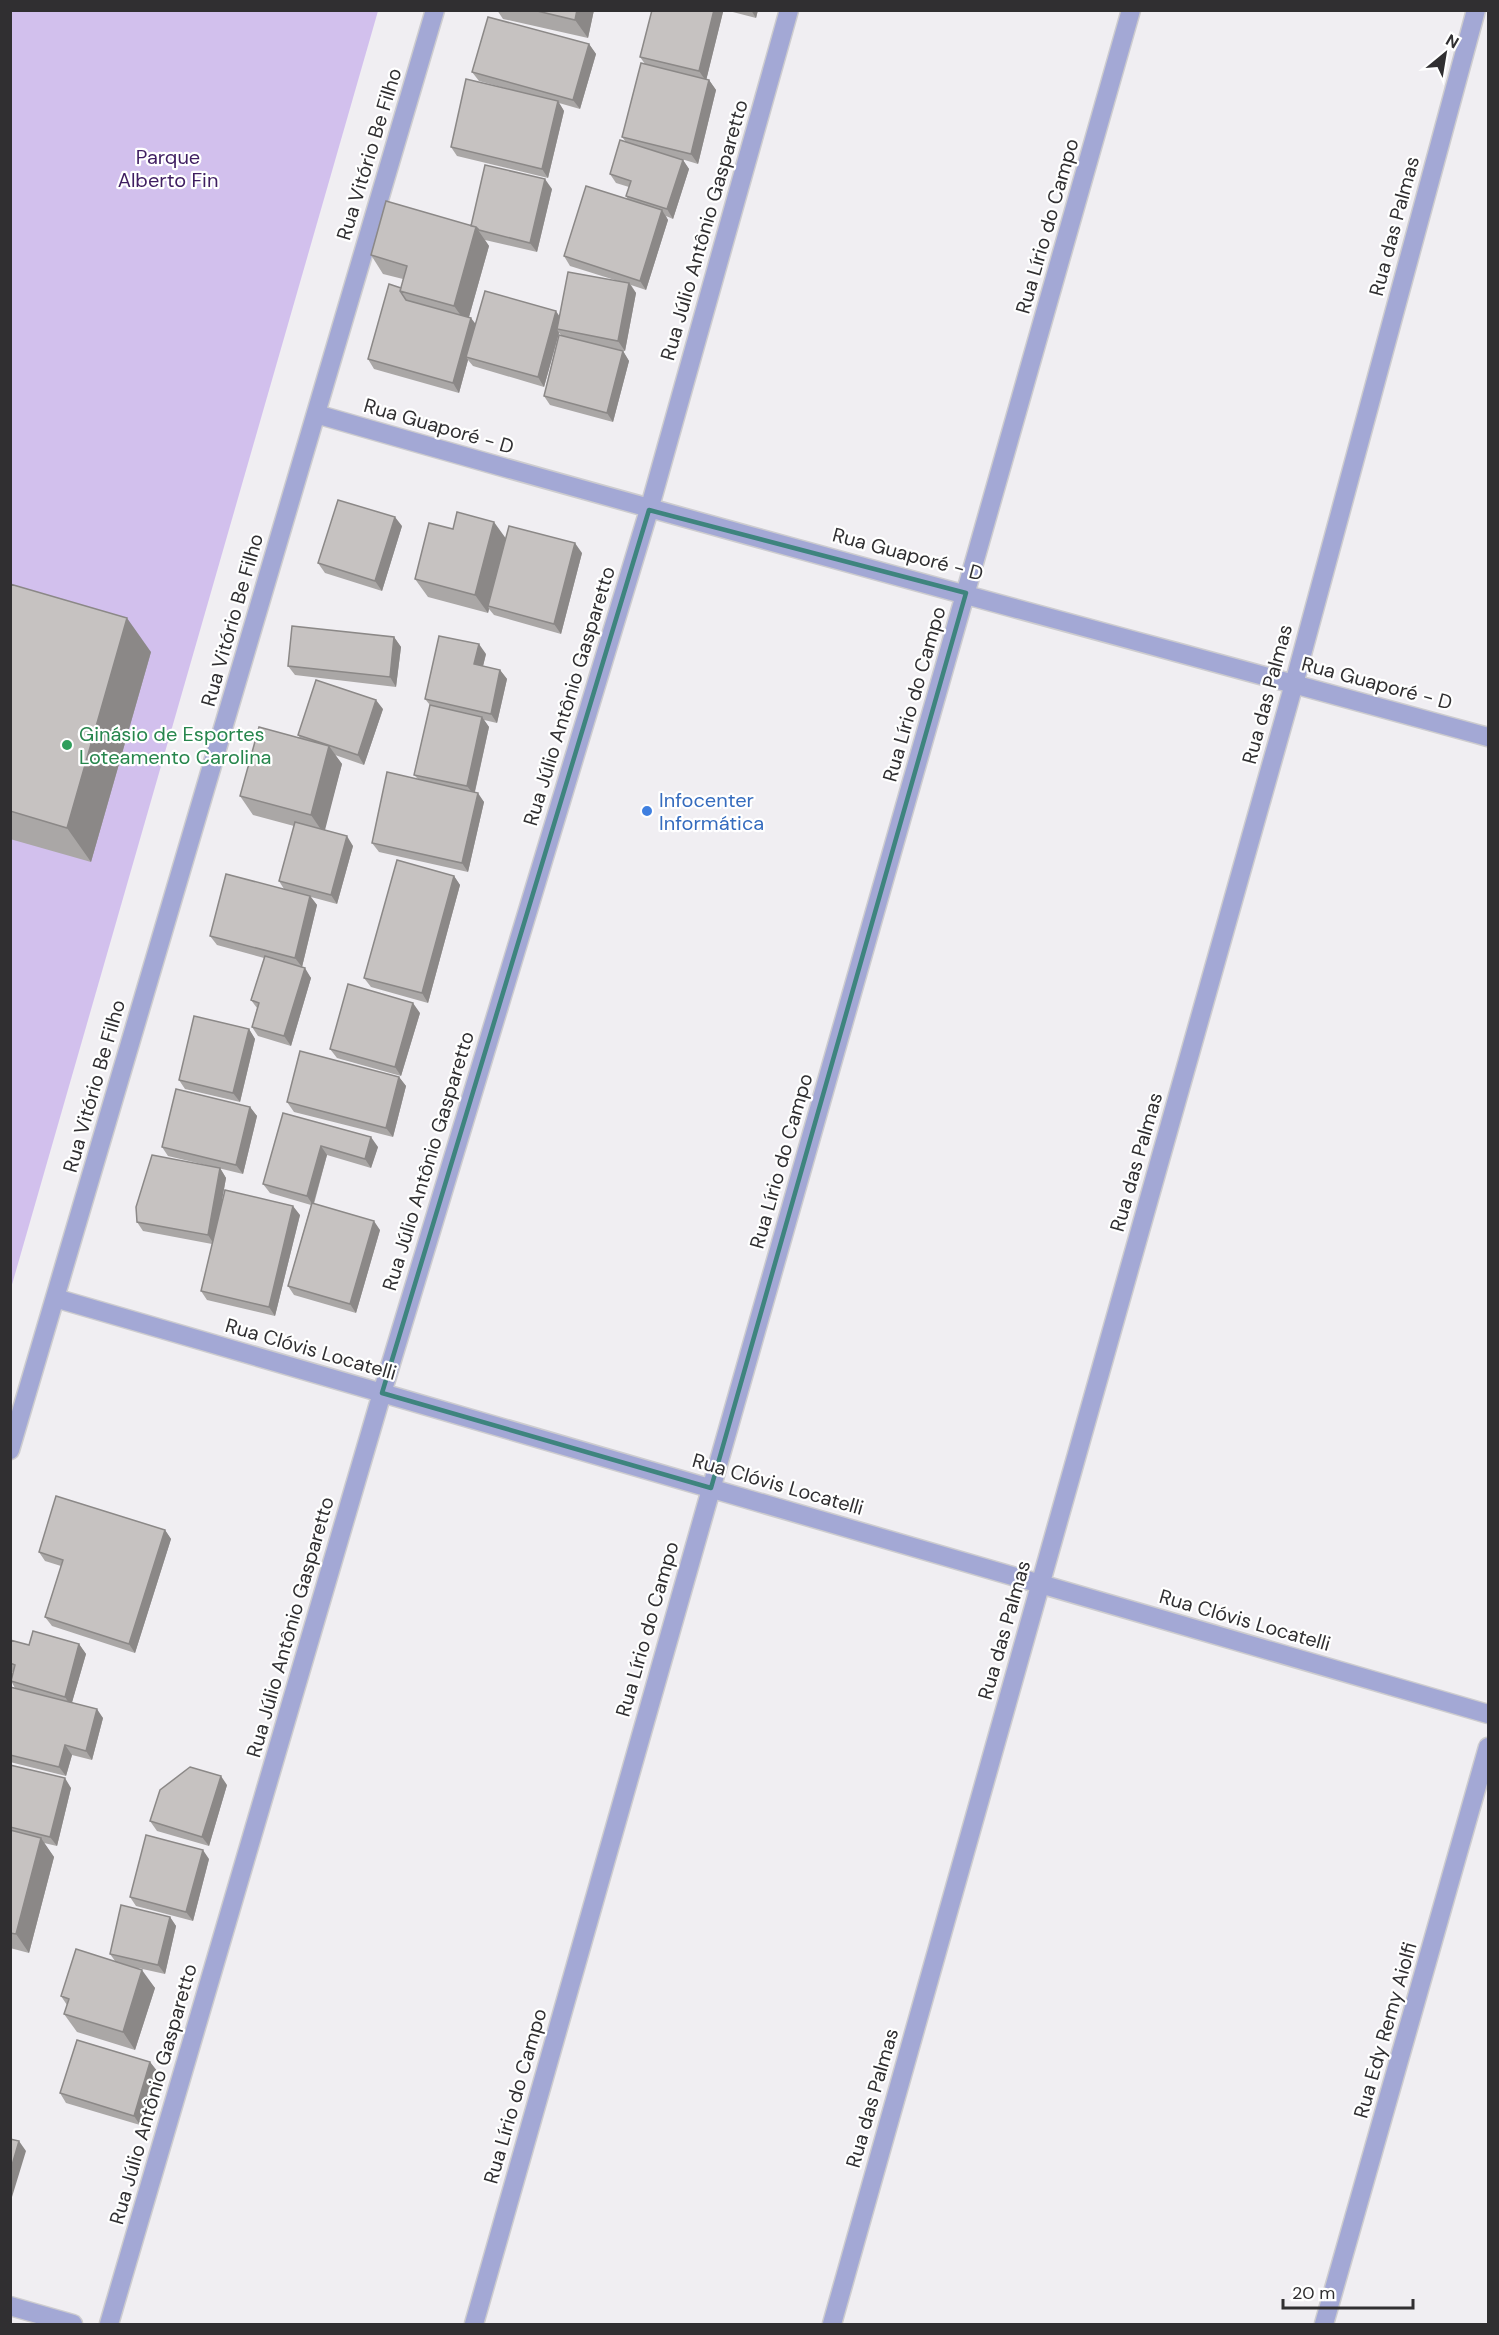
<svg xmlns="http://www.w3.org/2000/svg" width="1499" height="2335" font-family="'DM Sans',sans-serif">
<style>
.green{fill:#d2c0ed}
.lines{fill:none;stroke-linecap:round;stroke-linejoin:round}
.minor-casing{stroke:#cdcccf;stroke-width:21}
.minor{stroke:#a3a8d5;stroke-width:18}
.wall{fill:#aaa7a6}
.shaded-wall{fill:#8b8887}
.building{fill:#c6c2c1;stroke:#8b8887;stroke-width:1.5}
.marked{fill:none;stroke:#3e847e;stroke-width:4.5;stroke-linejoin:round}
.leisure-dot{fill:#2e9e5b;stroke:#fff;stroke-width:2}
.shop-dot{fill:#3f7fe0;stroke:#fff;stroke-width:2}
.labels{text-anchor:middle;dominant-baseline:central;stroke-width:4.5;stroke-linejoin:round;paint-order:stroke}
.street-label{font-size:20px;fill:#302f31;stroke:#fff}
.park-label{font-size:20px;fill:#3f1e61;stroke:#fff}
.leisure-label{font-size:20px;fill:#27864d;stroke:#fff;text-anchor:start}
.shop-label{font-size:20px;fill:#366cbe;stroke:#fff;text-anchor:start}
</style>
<rect width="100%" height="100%" fill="#f0eef2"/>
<path class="green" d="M11,11h367l-367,1277z"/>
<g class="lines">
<defs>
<path id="minor" d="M316,414c390,112 781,216 1172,323
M55,1298l1433,416
M10,1450l425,-1440
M10,2306l63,18
M109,2324l273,-931 267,-883 140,-500
M474,2324l657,-2314
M832,2324l462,-1640 182,-674
M1324,2324l164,-577"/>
</defs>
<use href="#minor" class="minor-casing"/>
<use href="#minor" class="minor"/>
</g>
<path class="wall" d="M497,10h97l-6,28 -85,-19z
M652,10h70l1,2 -17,68h3l7,10 -18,74 -20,-6 5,2 6,9 -16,50 -7,-3 2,4 -22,70 -15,-5 5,8 -11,58 -21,-4 19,4 6,10 -16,61 -63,-17 -6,-9 17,-61 -2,-2 -15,54 -71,-21 -5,-6 -9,33 -85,-24 -6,-10 33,-71 2,-9 -20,-5 -12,-19 100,-29 81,-37 -15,63 -52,-12 4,6 -20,71 6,7 84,-8 59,-35 -48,-15 -6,-10 64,-56 -2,-4 3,-9 -13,-4 -6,-9 16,-32 -4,-5 23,-73 -5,-7z
M725,10h33l-2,8z
M589,44l7,10 -16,55 -21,-6 5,8 -16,67 -91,-22 -6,-9 61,-57 -33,-9 -7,-9z
M402,526l-20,65 -57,-18 -7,-10z
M453,529l129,24 -21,81 -67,-19 -5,-6 -1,4 -60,-16 -13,-18z
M10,584l141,68 -60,210 -81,-23z
M394,637l7,10 -5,40 -101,-12 -7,-9z
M486,654l-3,12 17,4 7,9 -10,44 -13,-3 5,7 -14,65 9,10 -16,70 -89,-20 -7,-9 46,-64 -4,-4 16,-70 -5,-6z
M383,709l-19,56 -29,-10 7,9 -18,66 29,16 -16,58 -26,-7 6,8 -15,62 9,11 -20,68 -33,-10 -6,-9 5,-19 -6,-8 13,-42 -47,-13 -7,-9 74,-47 -5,-8 15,-55 -41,-11 -13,-19 60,-58 -2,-3z
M454,876l6,9 -32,118 -57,-16 -7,-9z
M420,1013l-19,63 -64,-18 -7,-9z
M249,1029l6,10 -15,63 -55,-13 -6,-9z
M399,1077l7,9 -13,51 -99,-25 -7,-10z
M250,1107l7,9 -14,58 -75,-18 -6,-9z
M283,1113l95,34 -7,21 -44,-13 -13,49 66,26 -24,83 -62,-18 -6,-9 23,-81 -41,-12 -7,-9z
M220,1168l6,10 -4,22 78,15 -25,101 -68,-16 -6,-9 11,-47 -69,-13 -6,-9z
M165,1530l6,9 -36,114 -83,-27 -7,-9 16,-51 -16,-5 -6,-9z
M10,1640l19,5 50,-1 7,10 -14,48 31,16 -11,42 -20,-5 -6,21 -56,-14v-75l5,1 -4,-7 2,-9 -3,-1z
M10,1765l61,23 -14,58 -13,-3 10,14 -25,96 -19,-5z
M227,1785l-18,61 -52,-15 -7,-10z
M209,1859l-16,62 -57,-15 -6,-9z
M170,1917l6,9 -11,48 -27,-6 17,20 -20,62 -58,-18 -13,-18 3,-9 -6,-9 54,-35 -5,-7z
M150,2062l7,9 -17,54 -74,-22 -6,-10z"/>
<path class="shaded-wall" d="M577,10h17l-6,28 -13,-18z
M714,10h8l1,2 -17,69 -7,-10z
M751,10h7l-2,8z
M589,44l7,10 -16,55 -7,-9z
M709,80l7,10 -18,74 -7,-10z
M558,101l6,10 -16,67 -6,-9z
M683,160l6,9 -16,50 -6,-10z
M545,179l7,10 -15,63 -7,-9z
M662,210l6,10 -22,70 -6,-9z
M476,227l13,19 -22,78 -13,-18z
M629,283l7,10 -11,58 -7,-10z
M556,311l6,9 -5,9 2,4 -15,54 -6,-10z
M471,318l7,9 -12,30 2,3 -9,33 -6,-10z
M623,351l6,10 -16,61 -6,-9z
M395,517l7,9 -20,65 -7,-10z
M494,522l13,18 -19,66 1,3 -1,4 -13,-18z
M575,543l7,10 -21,81 -7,-10z
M127,618l24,34 -60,210 -24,-34z
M394,637l7,10 -5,40 -6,-10z
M479,644l7,10 -5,20 -7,-10z
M500,670l7,9 -10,44 -6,-9z
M376,700l7,9 -19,56 -6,-10z
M482,717l7,10 -15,68 -7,-9z
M329,746l13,18 -18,70 -13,-19z
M478,793l6,9 -16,70 -6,-9z
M347,836l6,10 -16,58 -6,-9z
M454,876l6,9 -32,118 -6,-10z
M310,896l7,9 -15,62 -7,-9z
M305,968l6,10 -20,68 -7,-10z
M413,1003l7,10 -19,63 -6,-9z
M249,1029l6,10 -15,63 -7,-9z
M399,1077l7,9 -13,51 -7,-9z
M250,1107l7,9 -14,58 -7,-9z
M371,1137l7,10 -7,21 -6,-9z
M321,1146l6,9 -14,50 -6,-9z
M220,1168l6,10 -12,66 -6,-9z
M293,1206l7,9 -25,101 -6,-9z
M374,1221l6,9 -24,83 -6,-9z
M165,1530l6,9 -36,114 -6,-9z
M79,1644l7,10 -15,52 -6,-9z
M97,1709l6,9 -11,42 -6,-9z
M65,1745l7,10 -6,21 -7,-9z
M221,1776l6,9 -18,61 -7,-9z
M65,1778l6,10 -14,58 -7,-9z
M41,1838l13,19 -25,96 -13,-19z
M203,1850l6,9 -16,62 -7,-9z
M170,1917l6,9 -11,48 -7,-9z
M142,1970l13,18 -20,62 -12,-18z
M150,2062l7,9 -17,54 -6,-9z
M19,2141l7,10 -14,46 -2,-2v-23z"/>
<path class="building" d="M533,10h44l-2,10z
M652,10h62l-15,61 -59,-14z
M488,17l101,27 -16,56 -101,-28z
M641,63l68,17 -18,74 -69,-17z
M466,79l92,22 -16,68 -91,-22z
M620,140l63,20 -16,49 -41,-13 5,-15 -21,-7z
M485,165l60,14 -15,64 -51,-13 -3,-3 -5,-1z
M586,186l76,24 -22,71 -76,-25z
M386,201l90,26 -22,79 -54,-15 7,-25 -36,-11z
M568,272l61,11 -11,58 -61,-12z
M389,284l12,4 -1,3 6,9 65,18 -18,65 -85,-24z
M485,291l71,20 -18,66 -72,-20z
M559,335l64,16 -16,62 -63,-17z
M338,500l57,17 -20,64 -57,-18z
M457,512l37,10 -19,73 -60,-16 14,-56 24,6z
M509,526l66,17 -21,81 -66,-18z
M10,584l117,34 -60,210 -57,-17z
M292,626l102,11 -4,40 -102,-11z
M439,636l40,8 -5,20 26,6 -9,44 -66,-15z
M316,680l60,20 -18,55 -60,-20z
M430,705l52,12 -15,69 -53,-11z
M259,727l70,19 -18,69 -71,-19z
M387,772l91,21 -16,70 -90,-20z
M295,822l52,14 -16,59 -52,-14z
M397,860l57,16 -32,117 -58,-15z
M226,874l84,22 -15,62 -85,-22z
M265,956l40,12 -21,68 -32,-9 7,-24 -8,-3z
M348,984l65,19 -18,64 -65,-18z
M194,1016l55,13 -16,64 -54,-13z
M300,1051l99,26 -13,51 -99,-26z
M176,1089l74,18 -14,58 -74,-18z
M283,1113l88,24 -6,22 -44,-13 -14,50 -44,-12z
M152,1155l68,13 -12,67 -71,-13 -1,-15z
M225,1190l68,16 -24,101 -68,-16z
M312,1203l62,18 -24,83 -62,-18z
M56,1496l109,34 -36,114 -84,-27 18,-57 -24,-8z
M33,1631l46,13 -14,53 -54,-16 4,-16 -5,-2v-23l19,5z
M10,1687l87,22 -11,42 -21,-6 -6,22 -49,-12z
M10,1765l55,13 -15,59 -40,-10z
M190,1767l31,9 -19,61 -52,-16 10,-31z
M10,1830l31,8 -25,96 -6,-1z
M146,1835l57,15 -17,62 -56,-15z
M121,1905l49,12 -12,48 -48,-11z
M76,1949l66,21 -19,62 -59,-18 5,-15 -8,-3z
M77,2040l73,22 -16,54 -74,-23z
M10,2139l9,2 -9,31z"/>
<path class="marked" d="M649,510l317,83 -255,895 -329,-95z"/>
<circle class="leisure-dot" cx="67" cy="745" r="6"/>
<circle class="shop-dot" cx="647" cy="811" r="6"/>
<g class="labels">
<g class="street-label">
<text transform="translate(369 154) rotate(-73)">Rua Vitório Be Filho</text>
<text transform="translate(1047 226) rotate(-74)">Rua Lírio do Campo</text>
<text transform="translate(1394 226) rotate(-75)">Rua das Palmas</text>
<text transform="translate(704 230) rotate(-74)">Rua Júlio Antônio Gasparetto</text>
<text transform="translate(439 426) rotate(16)">Rua Guaporé - D</text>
<text transform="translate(908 554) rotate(15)">Rua Guaporé - D</text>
<text transform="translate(232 620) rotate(-74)">Rua Vitório Be Filho</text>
<text transform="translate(1377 683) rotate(15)">Rua Guaporé - D</text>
<text transform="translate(914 694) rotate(-74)">Rua Lírio do Campo</text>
<text transform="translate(1267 694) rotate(-75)">Rua das Palmas</text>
<text transform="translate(569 696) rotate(-73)">Rua Júlio Antônio Gasparetto</text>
<text transform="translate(94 1086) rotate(-74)">Rua Vitório Be Filho</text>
<text transform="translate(428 1161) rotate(-73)">Rua Júlio Antônio Gasparetto</text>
<text transform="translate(781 1161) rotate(-74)">Rua Lírio do Campo</text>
<text transform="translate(1136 1162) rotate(-74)">Rua das Palmas</text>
<text transform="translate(311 1349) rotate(16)">Rua Clóvis Locatelli</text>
<text transform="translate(778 1484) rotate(16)">Rua Clóvis Locatelli</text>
<text transform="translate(1245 1620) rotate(16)">Rua Clóvis Locatelli</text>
<text transform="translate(290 1627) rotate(-74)">Rua Júlio Antônio Gasparetto</text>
<text transform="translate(647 1629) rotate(-74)">Rua Lírio do Campo</text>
<text transform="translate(1004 1630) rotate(-74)">Rua das Palmas</text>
<text transform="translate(1385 2030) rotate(-74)">Rua Edy Remy Aiolfi</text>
<text transform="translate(153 2094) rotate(-74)">Rua Júlio Antônio Gasparetto</text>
<text transform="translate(515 2096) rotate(-74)">Rua Lírio do Campo</text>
<text transform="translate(872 2098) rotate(-74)">Rua das Palmas</text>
</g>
<g class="park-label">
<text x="168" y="157">Parque<tspan x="168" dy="23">Alberto Fin</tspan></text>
</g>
<g class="leisure-label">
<text x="79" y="734">Ginásio de Esportes<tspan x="79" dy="23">Loteamento Carolina</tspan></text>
</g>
<g class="shop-label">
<text x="659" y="800">Infocenter<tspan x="659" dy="23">Informática</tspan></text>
</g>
</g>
<rect width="1499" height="2335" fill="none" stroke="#302f31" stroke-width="24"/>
<g transform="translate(1445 54) rotate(30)" stroke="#ffffff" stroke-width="4.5" paint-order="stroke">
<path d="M0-4.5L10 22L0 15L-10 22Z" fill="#302f31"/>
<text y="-9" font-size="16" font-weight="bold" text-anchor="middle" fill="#302f31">N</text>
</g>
<path d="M1283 2299v9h130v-9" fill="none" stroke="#302f31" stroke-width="3"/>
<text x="1292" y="2299" font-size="18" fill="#302f31" stroke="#ffffff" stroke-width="4.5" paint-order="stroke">20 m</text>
</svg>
